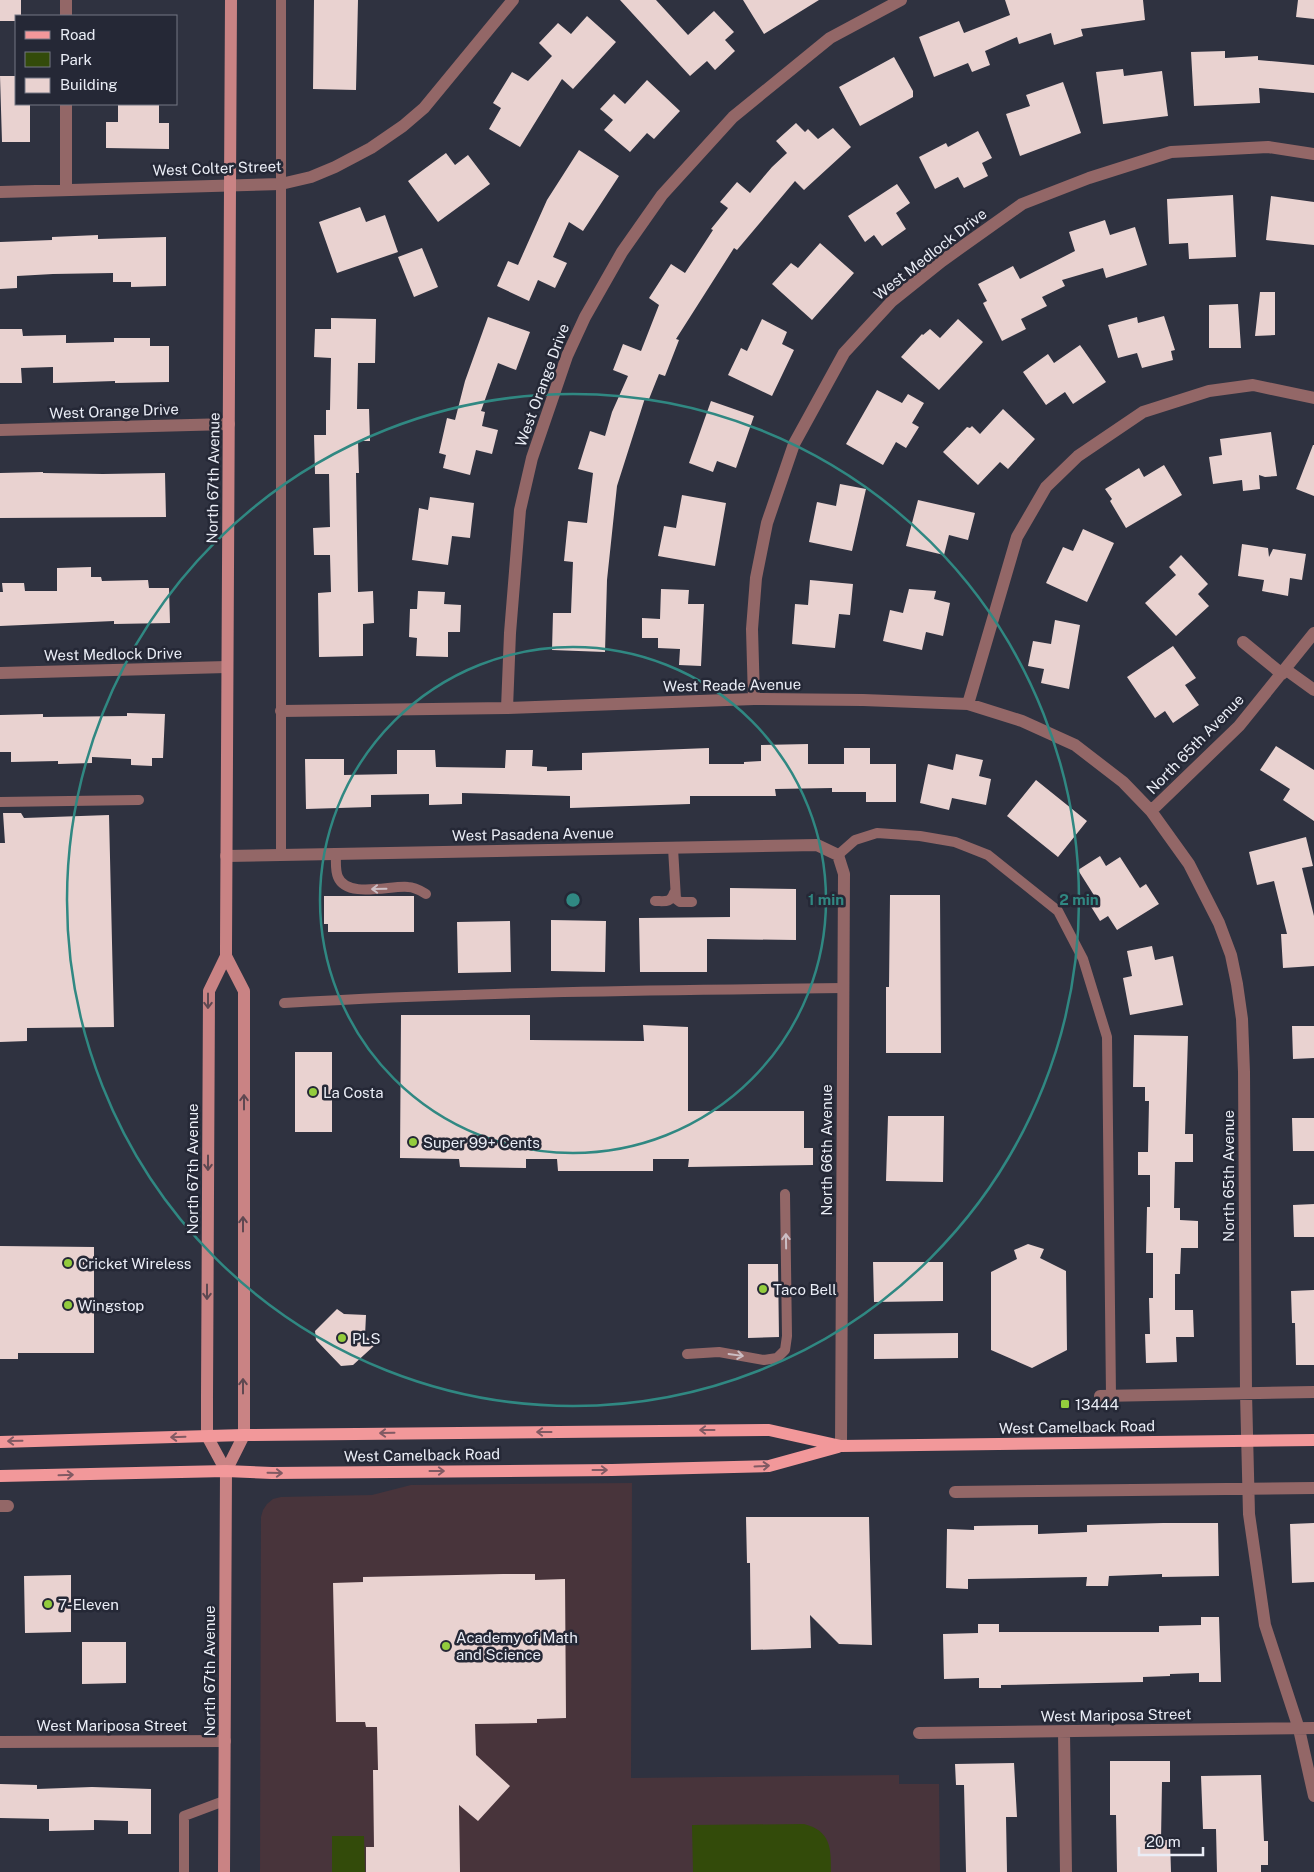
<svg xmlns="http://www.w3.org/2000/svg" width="1314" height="1872" font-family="'Public Sans',sans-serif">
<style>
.education{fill:#48343b}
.green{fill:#334b0a}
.building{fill:#e9d2d0}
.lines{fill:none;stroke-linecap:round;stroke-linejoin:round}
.lane{stroke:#936767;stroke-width:10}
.street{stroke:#936767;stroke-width:12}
.secondary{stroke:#c98384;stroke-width:12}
.primary{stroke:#f2989a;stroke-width:12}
.oneway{stroke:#ccbec4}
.oneway2{stroke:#5e4851}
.oneway3{stroke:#815a63}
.ring{fill:none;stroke:#308882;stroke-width:2.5}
.poi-dot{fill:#93cc3d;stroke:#252836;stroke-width:2}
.labels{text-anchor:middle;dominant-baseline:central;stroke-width:5;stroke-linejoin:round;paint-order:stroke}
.street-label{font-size:15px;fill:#eaedf6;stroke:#252836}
.poi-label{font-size:15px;fill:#eaedf6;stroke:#252836;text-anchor:start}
.centre{fill:#308882;stroke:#252836;stroke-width:2.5}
.ring-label{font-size:15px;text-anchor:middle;font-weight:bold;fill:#308882;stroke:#252836;stroke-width:5;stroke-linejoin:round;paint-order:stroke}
</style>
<rect width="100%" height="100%" fill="#2f3240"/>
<path class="education" d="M632,1483l-1,295 268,-3v9h40l1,88h-680l1,-355 2,-7 4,-6 6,-5 8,-2 91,-2 39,-10z"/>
<path class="green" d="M804,1824c27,7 27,24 27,48h-138l-1,-47z
M332,1836h32l1,36h-33z"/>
<path class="building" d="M0,0h21v16h-5v5h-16z
M314,0h44l-2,90 -43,-1z
M620,0h36l32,35 26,-24 20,21 -9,8 10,11 -20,19 -8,-9 -17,15z
M743,0h76l-55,34z
M1005,0h138l2,20 -64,9 2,7 -29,9 -3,-12 -32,11 -2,-7 -32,14 5,14 -18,7 -4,-9 -34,14 -15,-40 40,-16 5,12 46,-18z
M1298,0h16v19l-18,-2z
M587,16l29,26 -43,47 -11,-10 -42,68 -31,-18 12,-21 -8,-5 19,-31 16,9 24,-25 -13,-13 19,-20 13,11z
M1225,51v7l33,-2v4l56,5v28l-55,-5 1,15 -66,3 -3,-54z
M894,57l19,34v6l-53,29 -21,-39z
M1123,69l1,7 38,-5 6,45 -65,8 -7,-52z
M0,76h16v28h14v38h-28z
M647,80l33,31 -26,28 -7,-6 -17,19 -26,-22 9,-10 -13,-11 14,-15 11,10z
M1063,82l18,51 -61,23 -14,-42 24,-8 -4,-11z
M118,104h41v19h10v26l-63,-1v-26h12z
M796,123l9,9 3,-3 10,10 15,-11 18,19 -47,43 -9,-9 -58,69 -3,-2 -58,91 3,1 -14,36 -6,-2 -10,25 -4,-1 -28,88 -10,94 -2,72 -53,-2 1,-37h18l2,-51 -9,-1 4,-40 19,2 6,-50 -15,-4 12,-38 15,5 7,-24 16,-36 -15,-6 10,-26 18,7 18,-46 -10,-7 22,-34 14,9 28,-43 -2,-1 17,-21 -8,-6 17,-20 13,11 22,-26 15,-14 -11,-12z
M978,131l14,27 -10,5 6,13 -24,12 -6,-11 -23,12 -16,-32 27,-14 2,4z
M579,150l40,26 -36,55 -14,-9 -16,35 14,6 -12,25 -17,-8 -9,21 -32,-15 11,-25 10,4 29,-65z
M446,153l9,12 13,-10 22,29 -52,38 -30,-41z
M897,184l13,19 -14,10 10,16 -24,17 -8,-11 -9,7 -17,-26z
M1233,195l3,62 -47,2 -1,-16 -19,1 -2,-45z
M1271,196l43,6v43l-48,-5z
M360,207l6,15 19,-7 13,37 -61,21 -18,-51z
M1105,220l5,15 25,-8 12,38 -41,13 -3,-10 -41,12 3,6 -23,11 5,9 -26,13 5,10 -24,12 -19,-38 4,-2 -9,-17 35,-18 7,13 55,-28 -6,-19z
M98,235v4l68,-2v49l-35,1v-5h-18v-9l-60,1 -36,2v12l-17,1v-47l52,-2v-3z
M820,243l34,30 -42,47 -40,-36 19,-21 7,5z
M422,248l16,39 -24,10 -16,-40z
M1260,292h15v43l-20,1z
M1238,304l3,44h-32v-43z
M1164,316l11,34 -4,1 2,9 -31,8 -5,-15 -19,5 -10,-33 29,-8 1,6z
M488,317l42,15 -14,38 -18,-7 -17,48 4,1 -3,14 16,4 -6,24 -16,-4 -6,25 -27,-7 3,-13 -7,-2 8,-35 8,2 10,-39z
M331,318l45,1 -1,44h-17l-1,46h12l1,32h-12l1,32h-3l2,119 15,-1 1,32 -11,1v32l-44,1 -1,-64 13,-1 -1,-37h-16l-1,-27 17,-1 -1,-53h-14l-1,-39h12v-25h4l1,-52 -17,-1 1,-28h16z
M762,319l25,13 -5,12 12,6 -22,46 -44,-21 13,-27 6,3z
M958,319l25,23 -44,48 -38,-33 21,-23 1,1 7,-6 10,9z
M0,329h22l1,7 43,-1v8l48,-1v-4h36v8h19v36l-54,1v-2l-62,2v-16l-32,1 1,15h-22z
M1080,345l26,37 -33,22 -8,-12 -19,13 -23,-33 25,-18 6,9z
M877,390l25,13 6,-9 16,9 -12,20 7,4 -13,21 -10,-6 -13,23 -37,-21z
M711,401l43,15 -18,52 -19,-7 -4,11 -24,-9z
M1003,409l32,30 -27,30 -8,-7 -22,23 -35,-33 24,-25 3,1 2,-2 8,8z
M1271,432l6,44 -12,1 -6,-2 1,14 -17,2 -1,-11 -29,4 -4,-27 13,-2 -2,-16z
M1313,445h1v51l-18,-7z
M1164,465l18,30 -56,33 -16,-27 2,-2 -7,-10 34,-21 5,9z
M43,472v1l60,1 62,-1 1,44 -166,1v-45z
M840,484l26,5 -14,62 -43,-9 8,-40 19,4z
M682,495l44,8 -11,63 -57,-10 6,-30 12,2z
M430,497l44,6 -4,35 -18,-2 -4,29 -36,-5 7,-52 9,2z
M918,500l57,13 -7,27 -19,-5 -5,20 -38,-9z
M1083,529l31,14 -27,59 -41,-19 17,-36 10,4z
M1242,544l26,4 1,9 4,-8 33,5 -4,26 -12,-2 -2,18 -26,-5 2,-11 -26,-4z
M1181,555l27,29 -10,10 11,12 -33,30 -31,-33 31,-28 -7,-8z
M91,567v10h10l1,4 46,-1 1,8h20l1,35 -56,1v-3l-114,5v-34h3l-1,-9h22l1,8h32v-23z
M810,580l43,4 -3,31 -11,-1 -4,34 -43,-4 3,-40 13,1z
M661,589l28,1 -1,14h16l-3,62 -22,-1 1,-16 -22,-1v-10h-16v-20l18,1z
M909,589l27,2 -2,8 16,4 -7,33 -17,-4 -4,18 -39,-9 7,-31 13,3z
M418,591l27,1 -1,12 17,1 -1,27h-12v25l-32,-1 1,-18 -8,-1 1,-28h7z
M1055,620l25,5 -11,64 -28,-6 3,-14 -16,-3 5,-25 18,3z
M1173,646l23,32 -11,7 14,20 -26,18 -8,-12 -10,7 -28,-41z
M127,713l38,1 -2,44h-11v8l-21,-1v-6l-39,-2v6l-34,1v-3l-47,1v-10h-11v-37l43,-1v3l84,-1z
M808,744v20h36v-16h26v16h26v38h-30v-10h-34v-4l-57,1 1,7h-86v8l-120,4v-12l-108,-3v11l-33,1v-11l-58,1v12l-65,2 -1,-50h39v16l53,-1v-24h38l1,17 69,1 1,-18h27l-1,16 15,1v4l35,-1v-17l127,-5v16h35v-2l17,-1v-16z
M1276,746l38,24v51l-31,-21 7,-11 -30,-19z
M956,754l27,6 -4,16 12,3 -5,26 -34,-7 -3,12 -29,-7 8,-39 25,6z
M1036,780l51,41 -29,36 -51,-41z
M3,813h18l3,5 85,-3 5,212 -87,1v13l-27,1v-199h5z
M1306,837l7,29 -11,2 12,48v50l-31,2 -2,-34h6l-13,-53 -17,4 -8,-33z
M1100,856l6,10 14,-9 20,31 6,-4 13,20 -42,26 -9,-14 -8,5 -10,-16 7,-5 -19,-30z
M730,888l66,1v51l-89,-1v33h-67l-1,-54 91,-1z
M890,895h50l1,158h-55v-66h3z
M324,896h90v36h-86v-8h-4z
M551,920l55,1 -1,51 -54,-1z
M510,921l1,51 -53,1 -1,-51z
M1152,946l3,14 18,-4 10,49 -53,10 -7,-37 9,-2 -5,-25z
M401,1015h129v25l114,1 -1,-16 45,2v84h116v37h9v17l-125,2 1,-8h-36v12h-95l-1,-12h-31v9l-66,-1 -1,-8 -59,-1z
M1292,1026h22v32l-21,1z
M1134,1035l54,1 -3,98h8v28h-18l-1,46h6v12l18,1v27h-17l-1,26h-5v36h18l1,27h-18l1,25 -31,1 -1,-29h5l-1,-36h4v-45h-7l1,-46h3v-32h-12v-23h10l1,-51h-4v-14h-12z
M295,1052h37v80h-37z
M888,1116h56l-1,66 -57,-1z
M1292,1118h22v33h-21z
M1314,1204v33h-20l-1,-32z
M1028,1244l16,5 -4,9 26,13 1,79 -35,18 -41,-18v-78l26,-13 -3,-9z
M0,1246l94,1v106h-76v6h-18z
M873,1262h70v39l-69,1z
M748,1264h30l1,73 -31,1z
M1314,1290v75h-18l-1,-42h-3l-1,-32z
M337,1309l7,5 22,1 -1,21 11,8 -23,21 -12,1 -25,-26 -1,-9z
M958,1333v25l-84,1v-25z
M746,1517h123l3,128 -33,-1 -29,-29 1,33 -60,2 -1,-87h-3z
M1163,1523h55l1,53 -57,1v-3l-53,2 -1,10h-22l1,-9 -119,2v10l-22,-1 1,-59 27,1v-4l64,-1v9l49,-2v-7z
M1314,1523v59l-22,1 -2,-59z
M503,1574h32v6l30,-1 1,139 -29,1v4l-62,1 1,31 34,31 -32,35 -19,-16 1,67h-94v-25h8l-1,-77h5l-1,-43h-11l-1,-5h-29l-3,-139 30,-1v-5z
M71,1575v57l-46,1 -1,-57z
M1201,1617h18l2,65h-22v-9l-29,1v2l-27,1v5l-142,3v3h-22v-10l-35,1 -1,-45 35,-1v-9h21v8h160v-6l42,-1z
M82,1642h44v41l-44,1z
M1110,1761h60v21h-8l-1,58h9l1,32h-54l-1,-57h-6z
M1014,1763l3,54h-11l1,55h-41l-2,-87h-8l-1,-21z
M1261,1775l3,66h4v24h-7v7h-44l-1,-43h-13l-2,-53z
M0,1784l37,1v4l55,-2 59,2v45h-23v-13l-34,-1v10l-45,1v-12l-49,-1z"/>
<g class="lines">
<path class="lane" d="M0,802l139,-2
M673,848l3,51 4,3h12
M336,854c0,7 -1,16 2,23 9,22 53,8 70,10 7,0 13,4 18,7
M281,855v-855
M838,855l17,-15 22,-7 43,3 35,6 33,13 70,56 25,48 24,78 4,359
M655,901c10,0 16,2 19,-8
M284,1003c186,-11 373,-13 560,-15
M687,1354l32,-2 45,8 13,-2 8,-8 2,-14 -2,-142
M184,1872v-56l40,-15"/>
<path class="street" d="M66,0v16
M66,104v86
M0,192l281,-8 30,-7 24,-10 36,-19 32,-22 21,-18 89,-108
M0,430l229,-6
M1243,642l39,32
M1285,669l29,21
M0,673l227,-6
M754,699l-2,-70 4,-51 11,-55 27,-79 50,-91 48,-52 50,-40 80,-57 67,-26 82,-26 97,-5 46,7
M968,704l49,-167 29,-50 32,-31 65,-44 66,-21 44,-6 61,13
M507,708l3,-75 10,-123 12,-52 35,-102 18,-39 37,-65 40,-57 71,-78 97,-79 71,-38
M281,711l226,-3 247,-9 109,1 105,4 54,17 53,24 48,37 28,29 38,53 30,59 12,32 6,29 5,35 2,53 2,321 3,121 16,111 34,104 15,67
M1151,811l88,-85 75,-93
M226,856l591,-11 21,10 6,19 -3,572
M1100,1396l214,-4
M955,1492l359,-4
M0,1506h8
M1064,1732l2,140
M919,1733l395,-5
M0,1742l225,-1"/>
<path class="secondary" d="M226,956l18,35v444l-18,36
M224,1872l2,-401 -19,-35v-38l2,-407 17,-35v-10l5,-946"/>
<path class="primary" d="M0,1442l244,-7 525,-5 72,16 473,-6
M0,1476l226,-5 46,2 340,-3 157,-4 69,-19"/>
</g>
<defs><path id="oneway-shaft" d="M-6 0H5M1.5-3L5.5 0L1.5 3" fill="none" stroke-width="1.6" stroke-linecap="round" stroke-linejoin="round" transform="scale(1.25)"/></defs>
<g class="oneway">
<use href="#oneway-shaft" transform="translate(379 889) rotate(179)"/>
<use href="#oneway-shaft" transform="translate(786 1241) rotate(-91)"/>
<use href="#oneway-shaft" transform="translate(736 1355) rotate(8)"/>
</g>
<g class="oneway2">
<use href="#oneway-shaft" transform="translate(208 1001) rotate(90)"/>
<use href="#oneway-shaft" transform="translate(244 1102) rotate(-90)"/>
<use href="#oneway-shaft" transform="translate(208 1163) rotate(90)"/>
<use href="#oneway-shaft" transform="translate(243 1224) rotate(-90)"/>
<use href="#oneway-shaft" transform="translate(207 1292) rotate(90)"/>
<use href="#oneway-shaft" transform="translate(243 1386) rotate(-90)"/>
</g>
<g class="oneway3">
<use href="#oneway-shaft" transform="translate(707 1430) rotate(180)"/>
<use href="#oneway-shaft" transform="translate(544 1432) rotate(180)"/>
<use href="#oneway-shaft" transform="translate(387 1433) rotate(179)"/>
<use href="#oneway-shaft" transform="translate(178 1437) rotate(178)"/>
<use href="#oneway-shaft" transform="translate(15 1441) rotate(179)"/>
<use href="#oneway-shaft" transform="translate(762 1466) rotate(-3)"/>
<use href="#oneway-shaft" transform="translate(600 1470)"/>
<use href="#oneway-shaft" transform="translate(437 1471)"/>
<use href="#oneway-shaft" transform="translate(275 1473) rotate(1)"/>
<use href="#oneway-shaft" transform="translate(66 1475) rotate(-2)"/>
</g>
<g class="ring">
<circle cx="573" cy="900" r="253"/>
<circle cx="573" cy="900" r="506"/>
</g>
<g class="poi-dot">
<circle cx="313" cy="1092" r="5"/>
<circle cx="413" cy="1142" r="5"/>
<circle cx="68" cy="1263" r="5"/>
<circle cx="763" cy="1289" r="5"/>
<circle cx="68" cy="1305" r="5"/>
<circle cx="342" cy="1338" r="5"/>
<rect x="1060" y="1399" width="10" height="10" rx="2.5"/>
<circle cx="48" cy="1604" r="5"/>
<circle cx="446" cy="1646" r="5"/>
</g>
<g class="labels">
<g class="street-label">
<text transform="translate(217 168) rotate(-2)">West Colter Street</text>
<text transform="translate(930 254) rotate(-38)">West Medlock Drive</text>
<text transform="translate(542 385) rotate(-70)">West Orange Drive</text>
<text transform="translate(114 411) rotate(-2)">West Orange Drive</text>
<text transform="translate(213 478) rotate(-89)">North 67th Avenue</text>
<text transform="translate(113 654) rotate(-1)">West Medlock Drive</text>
<text transform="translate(732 685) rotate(-1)">West Reade Avenue</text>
<text transform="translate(1195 744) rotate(-46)">North 65th Avenue</text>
<text transform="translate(533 834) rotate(-1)">West Pasadena Avenue</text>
<text transform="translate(826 1150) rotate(-90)">North 66th Avenue</text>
<text transform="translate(192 1169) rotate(-90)">North 67th Avenue</text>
<text transform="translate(1228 1176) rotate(-90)">North 65th Avenue</text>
<text transform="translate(1077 1427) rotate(-1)">West Camelback Road</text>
<text transform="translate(422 1455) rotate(-1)">West Camelback Road</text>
<text transform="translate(209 1671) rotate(-90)">North 67th Avenue</text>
<text transform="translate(1116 1715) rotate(-1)">West Mariposa Street</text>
<text x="112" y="1725">West Mariposa Street</text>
</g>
<g class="poi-label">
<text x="323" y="1092">La Costa</text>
<text x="423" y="1142">Super 99+ Cents</text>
<text x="78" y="1263">Cricket Wireless</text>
<text x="773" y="1289">Taco Bell</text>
<text x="78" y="1305">Wingstop</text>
<text x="352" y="1338">PLS</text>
<text x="1075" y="1404">13444</text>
<text x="58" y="1604">7-Eleven</text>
<text x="456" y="1637">Academy of Math<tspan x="456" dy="17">and Science</tspan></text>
</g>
</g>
<circle cx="573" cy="900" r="8" class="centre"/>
<g class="ring-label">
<text x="826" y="905">1 min</text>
<text x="1079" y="905">2 min</text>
</g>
<rect x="15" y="15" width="162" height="90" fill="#252836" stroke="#747783"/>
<rect x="25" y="31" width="25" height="8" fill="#f2989a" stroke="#747783"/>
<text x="60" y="40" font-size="15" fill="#eaedf6">Road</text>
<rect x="25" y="52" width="25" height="15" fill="#334b0a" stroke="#747783"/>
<text x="60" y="65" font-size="15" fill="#eaedf6">Park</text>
<rect x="25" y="78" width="25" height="15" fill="#e9d2d0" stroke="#747783"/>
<text x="60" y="90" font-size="15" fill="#eaedf6">Building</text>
<path d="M1139 1847v8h64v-8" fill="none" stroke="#eaedf6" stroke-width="2.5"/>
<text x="1146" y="1847" font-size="15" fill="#eaedf6" stroke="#252836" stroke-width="4" paint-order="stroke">20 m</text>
</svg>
